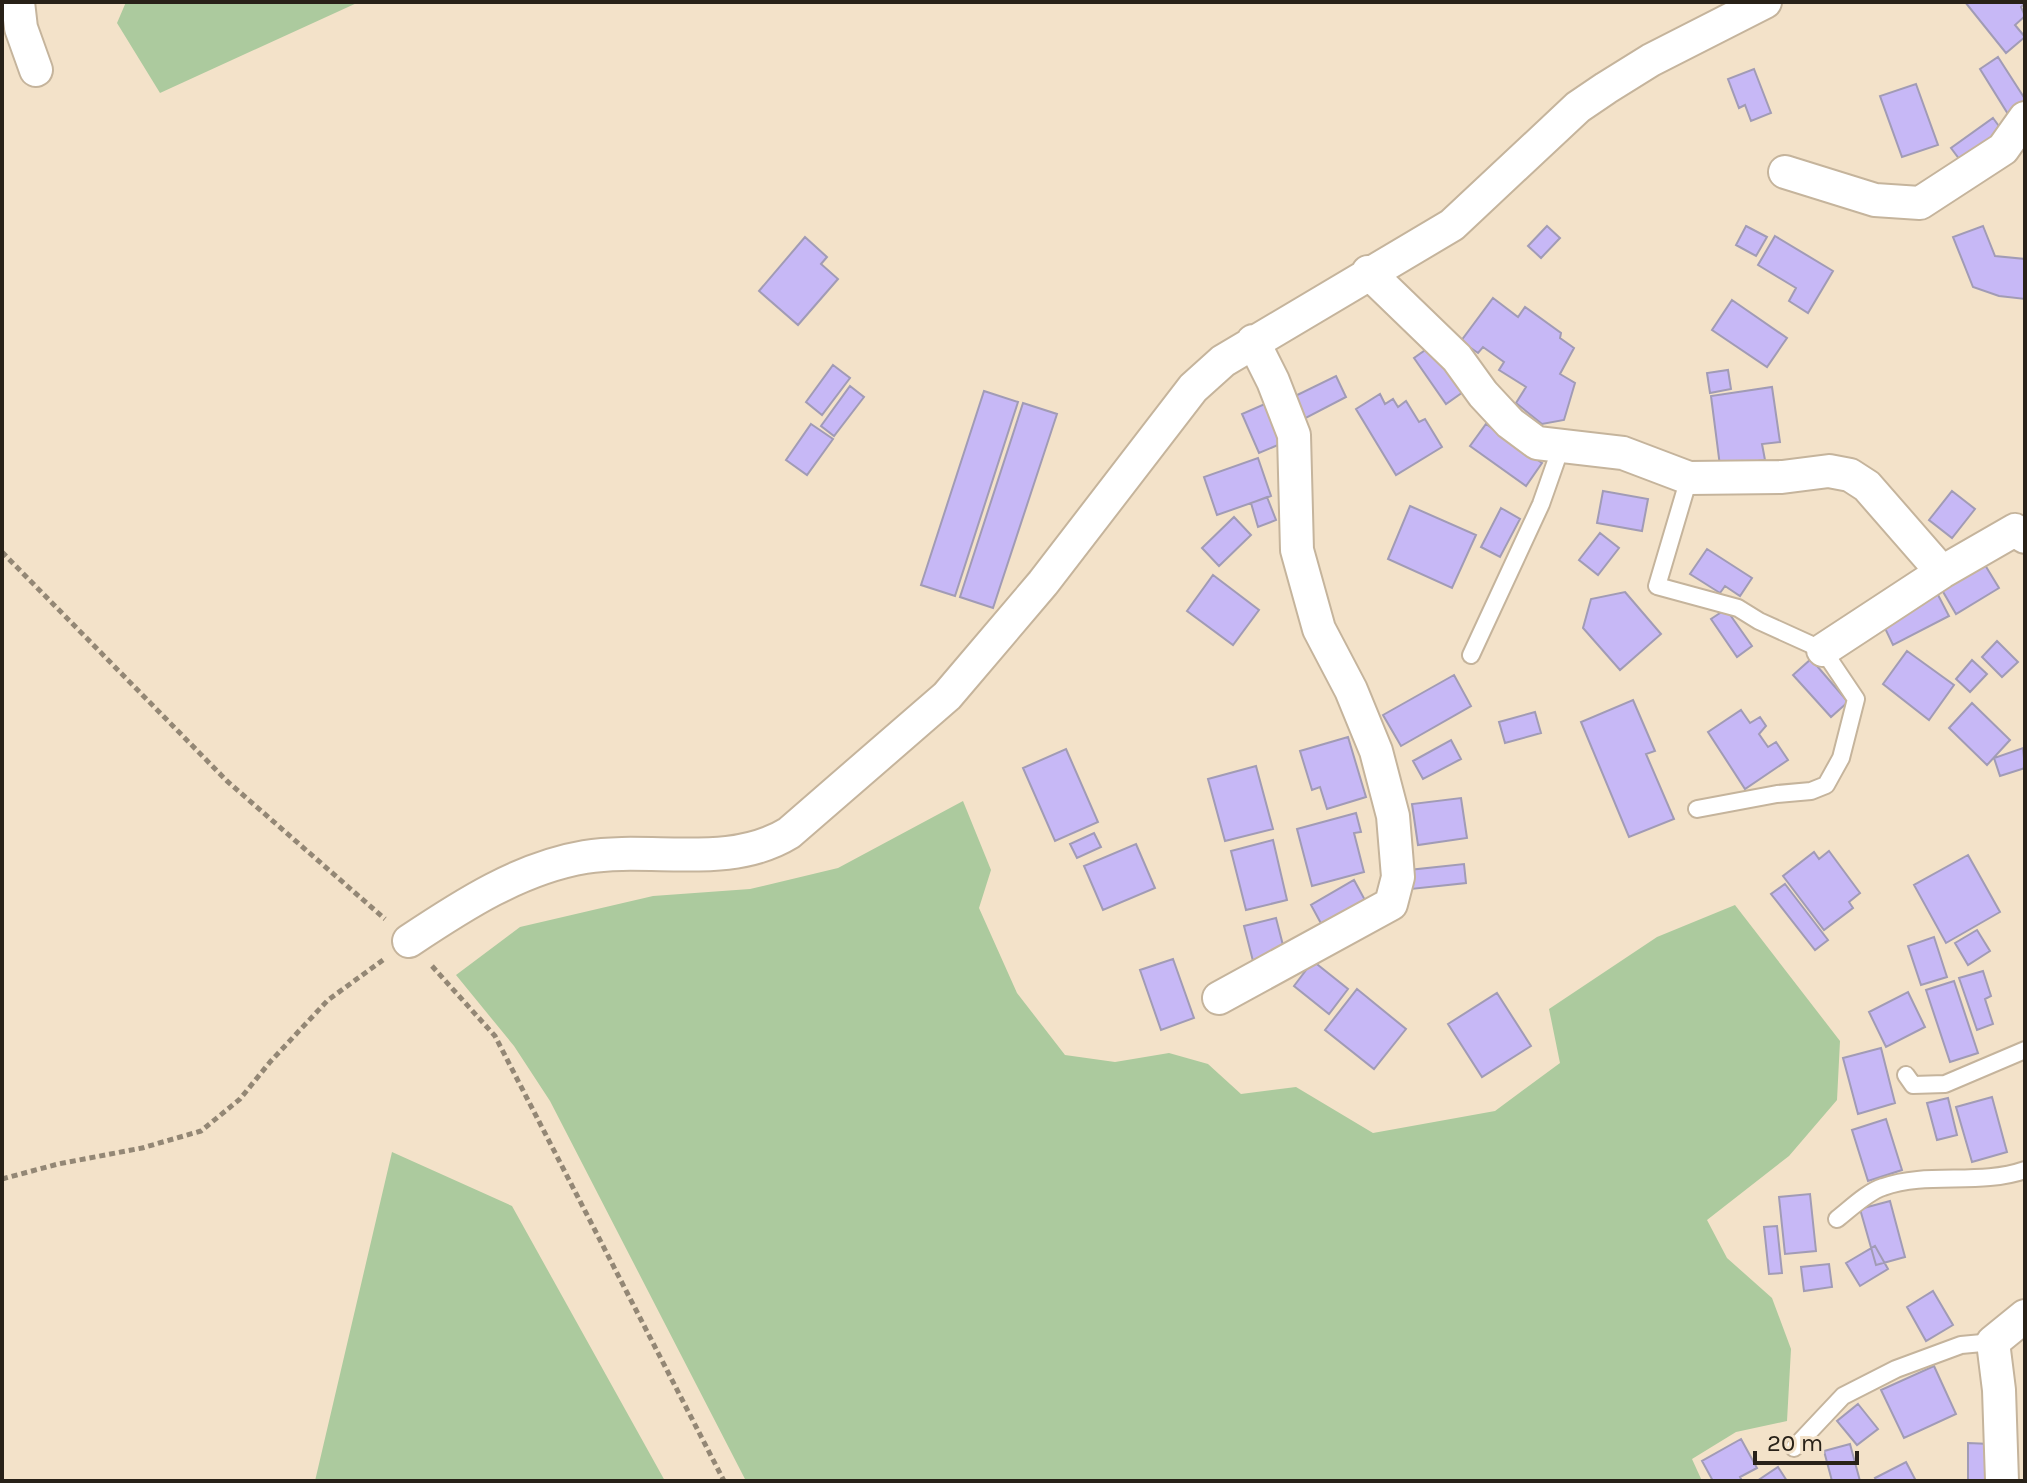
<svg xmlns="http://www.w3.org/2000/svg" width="2027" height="1483" font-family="Karla,sans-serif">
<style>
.green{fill:#acca9e}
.building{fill:#c7b8f6;stroke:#a19bb5;stroke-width:2}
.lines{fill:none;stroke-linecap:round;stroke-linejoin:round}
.lane-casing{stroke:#c5b49c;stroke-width:20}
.street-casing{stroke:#c5b49c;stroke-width:36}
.path{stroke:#938775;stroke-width:5;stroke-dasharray:6 4;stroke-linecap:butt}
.lane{stroke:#fff;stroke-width:16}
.street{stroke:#fff;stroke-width:32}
</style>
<rect width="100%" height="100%" fill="#f3e2c9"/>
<path class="green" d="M126,2h233l-199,91 -43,-70z
M963,801l28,69 -12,38 38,85 48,62 50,7 54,-9 39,11 33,30 55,-7 77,46 122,-22 65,-48 -11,-54 108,-72 78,-32 105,136 -3,59 -48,56 -82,64 20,38 45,40 19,51 -4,72 -51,11 -44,27 10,22h-956l-196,-380 -36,-55 -58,-71 64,-48 133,-31 97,-7 88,-21z
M392,1152l120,54 153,275h-350z"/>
<path class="building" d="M1965,2h58l1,2 -3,3 4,9 -10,9 10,12 -19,16z
M1998,57l27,42v4l-17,11 -28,-45z
M1754,69l17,44 -20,8 -6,-16 -6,3 -11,-29z
M1916,84l22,61 -36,12 -22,-61z
M1993,118l11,15 -41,31 -12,-16z
M1547,226l13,12 -19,20 -13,-12z
M1746,226l21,11 -11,19 -20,-11z
M1983,226l12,30 30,3v40l-26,-3 -26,-9 -20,-50z
M1775,236l58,35 -25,42 -19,-12 7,-13 -38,-23z
M805,237l22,20 -6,7 17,15 -40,46 -39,-34z
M1493,298l25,19 7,-10 36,26 -1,5 14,10 -14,26 15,9 -11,37 -22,4 -26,-21 10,-16 -27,-17 5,-8 -21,-15 -5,6 -17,-12z
M1732,300l55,38 -20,29 -55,-37z
M1431,346l32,46 -17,12 -32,-46z
M833,365l17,13 -28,37 -16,-13z
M1728,370l3,19 -21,4 -3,-20z
M1336,376l10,21 -46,24 -11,-22z
M850,386l14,11 -30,39 -13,-10z
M1772,387l8,55 -18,2 3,16 -45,6 -9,-70z
M984,391l34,11 -63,194 -34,-11z
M1380,394l5,10 8,-5 5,8 8,-6 13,21 6,-3 17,28 -46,28 -40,-66z
M1023,403l34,11 -64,194 -33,-11z
M1267,403l18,39 -26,11 -17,-39z
M811,424l22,15 -26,36 -21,-15z
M1486,424l56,39 -16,23 -56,-40z
M1258,458l13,38 -54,19 -13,-38z
M1603,491l45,8 -6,32 -45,-8z
M1952,491l23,18 -23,29 -23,-18z
M1267,497l9,23 -18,7 -7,-24z
M1410,506l66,29 -24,53 -64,-29z
M1501,508l19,11 -20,38 -19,-10z
M1234,517l17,18 -32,31 -17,-18z
M1600,533l19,15 -21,27 -19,-15z
M1707,549l45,29 -12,18 -15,-10 -5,7 -30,-19z
M1985,565l14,23 -43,26 -14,-24z
M1213,575l46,35 -26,35 -46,-34z
M1625,592l36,42 -41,36 -37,-42 8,-29z
M1937,593l12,23 -56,29 -11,-23z
M1726,609l26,37 -15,11 -26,-38z
M1997,641l21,21 -16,15 -20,-20z
M1907,651l47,34 -25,35 -46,-36z
M1811,659l37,43 -17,15 -38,-42z
M1972,660l15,14 -17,18 -14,-13z
M1454,675l17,31 -70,40 -18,-31z
M1633,700l22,51 -9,3 28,65 -45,18 -48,-115z
M1972,703l38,37 -23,25 -38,-37z
M1741,710l9,13 10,-6 6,9 -7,8 9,13 8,-5 12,18 -43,29 -37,-57z
M1535,712l6,21 -36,10 -6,-21z
M1348,737l18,60 -39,12 -7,-22 -8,3 -12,-39z
M1451,740l10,19 -38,20 -10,-18z
M2023,748l2,20 -25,8 -6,-18z
M1066,749l32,73 -43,19 -32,-73z
M1256,766l17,63 -48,12 -17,-62z
M1461,798l6,40 -49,7 -6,-41z
M1356,813l5,19 -7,1 10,39 -52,14 -15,-57z
M1094,833l7,14 -24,11 -7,-14z
M1273,840l14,60 -41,10 -15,-59z
M1136,844l19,44 -52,22 -19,-44z
M1829,851l31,42 -11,9 4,6 -29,22 -41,-54 31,-24 5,7z
M1968,855l32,57 -54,31 -32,-58z
M1464,864l2,19 -55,6 -2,-19z
M1354,880l12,22 -43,25 -12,-22z
M1785,884l43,56 -13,10 -44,-56z
M1276,918l9,35 -32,8 -9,-35z
M1977,930l13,21 -22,14 -13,-22z
M1934,937l13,40 -26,8 -13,-39z
M1173,959l21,59 -33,12 -21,-60z
M1313,961l35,28 -19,25 -35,-28z
M1983,971l8,25 -6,3 8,25 -16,6 -18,-52z
M1954,981l24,72 -28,9 -24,-72z
M1357,989l49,40 -32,40 -49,-39z
M1908,992l17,35 -39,20 -17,-35z
M1497,993l34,53 -49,31 -34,-53z
M1881,1048l14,55 -37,11 -15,-56z
M1992,1097l15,55 -35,10 -16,-55z
M1948,1098l9,37 -20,5 -10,-37z
M1886,1119l16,51 -34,11 -16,-51z
M1810,1194l6,57 -31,3 -6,-57z
M1890,1201l15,56 -29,8 -16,-56z
M1777,1226l5,47 -13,1 -5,-47z
M1875,1246l13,23 -28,17 -14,-23z
M1829,1264l3,23 -28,4 -3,-24z
M1933,1291l20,34 -27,16 -19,-34z
M1934,1366l22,48 -52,24 -23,-48z
M1858,1404l20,25 -21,16 -20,-24z
M1741,1439l16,29 -17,9 2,4h-29l-11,-20z
M1968,1443l22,1 -1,37h-21z
M1850,1444l10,37h-28l-8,-30z
M1906,1462l10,19h-39l-2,-3z
M1778,1467l9,14h-30z"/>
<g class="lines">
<defs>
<path id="lane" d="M1689,478l-32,108 81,22 21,13 64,29 33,49 -15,59 -15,27 -15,6 -34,3 -80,15
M1471,655l70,-151 20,-57
M1906,1075l7,10 32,-1 80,-34
M1837,1219c13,-10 30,-27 46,-32 45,-16 96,-1 142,-17
M1794,1448l49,-52 53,-27 65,-24 32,-3"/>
<path id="street" d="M18,2l3,26 15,42
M1785,172l90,28 45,3 83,-54 22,-31
M1368,272l89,86 26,36 27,29 27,20 86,10 66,25 93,-1 47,-6 21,4 17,11 75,86
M1823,650l119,-78 73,-42 10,7
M409,941c54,-36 111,-73 176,-84 66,-11 144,13 204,-24l158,-137 96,-113 150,-195 30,-27 229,-136 126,-118 28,-19 45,-28 114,-58
M1219,998l172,-94 7,-27 -5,-61 -17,-65 -25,-61 -32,-61 -22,-79 -3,-115 -21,-54 -20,-40
M2002,1481l-3,-91 -6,-48 32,-26"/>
</defs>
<use href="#lane" class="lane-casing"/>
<use href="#street" class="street-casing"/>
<path class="path" d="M2,552l225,229 158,138
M432,966l63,70 229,445
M2,1179l56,-15 84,-16 59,-17 39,-32 30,-37 58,-62 55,-40"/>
<use href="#lane" class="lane"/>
<use href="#street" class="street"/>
</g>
<rect width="2027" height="1483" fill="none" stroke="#282118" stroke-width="8"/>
<path d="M1755 1451v12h102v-12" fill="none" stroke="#282118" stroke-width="4"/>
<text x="1767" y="1451" font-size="24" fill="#282118" stroke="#f3e2c9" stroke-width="6" paint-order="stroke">20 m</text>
</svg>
